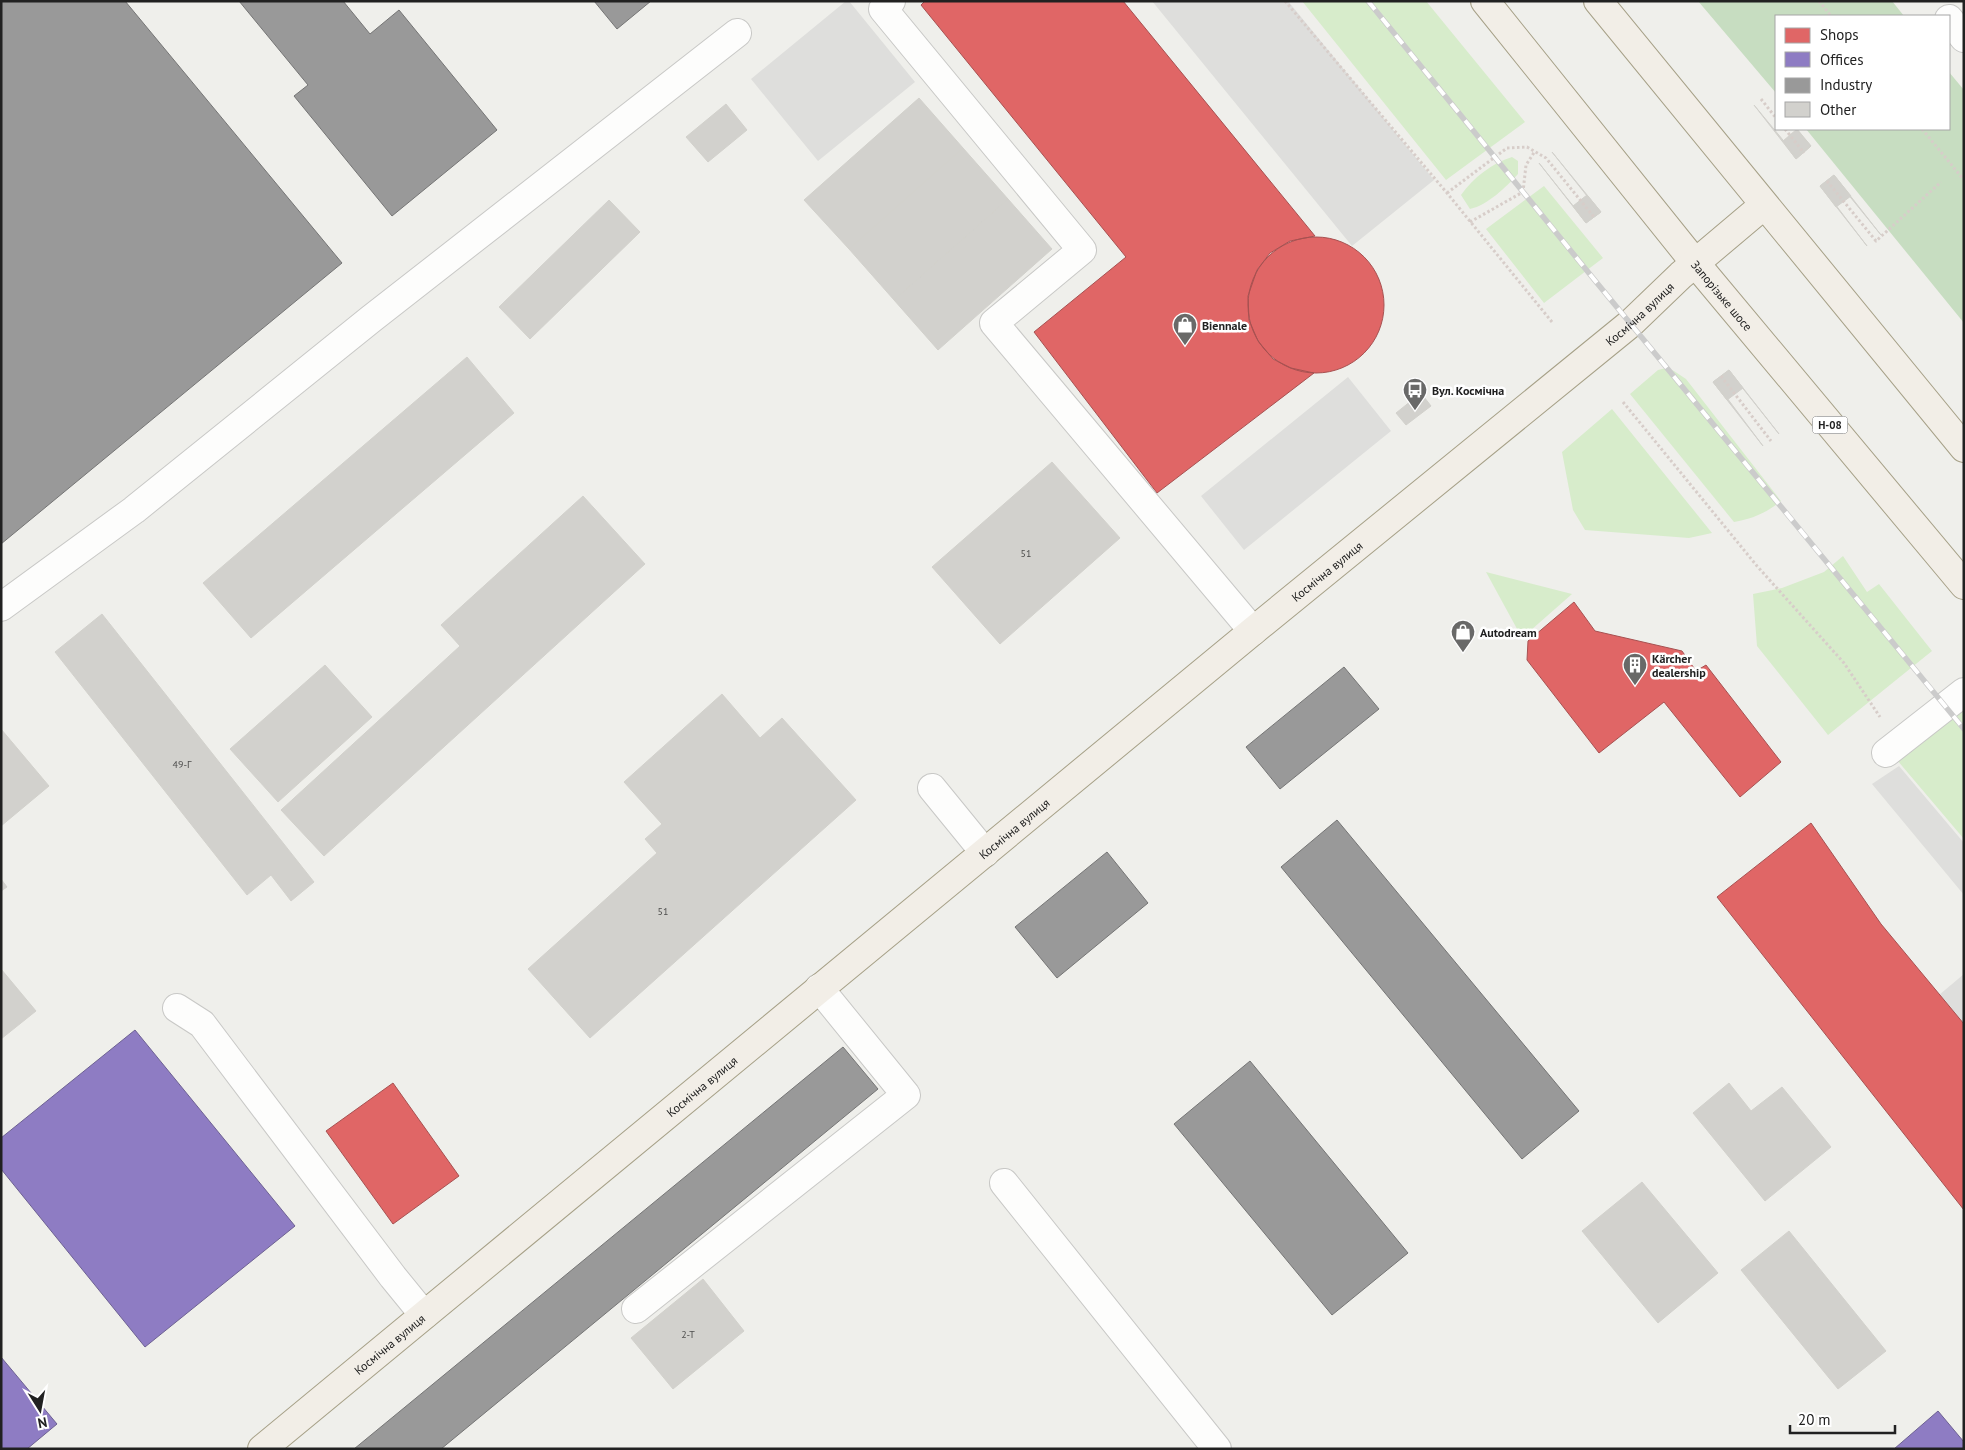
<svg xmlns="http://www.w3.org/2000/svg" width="1965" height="1450" font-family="'PT Sans',sans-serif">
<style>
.built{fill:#dededc}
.grass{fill:#d7eccb}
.forest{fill:#c7ddc1}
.shops{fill:#e06666;stroke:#a75151}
.offices{fill:#8e7cc3;stroke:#6d6192}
.industry{fill:#999;stroke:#757575}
.building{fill:#d2d1cd;stroke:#d2d1cc}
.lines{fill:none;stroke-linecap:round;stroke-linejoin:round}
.minor-casing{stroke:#c8c8c6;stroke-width:30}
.major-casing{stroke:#a6a087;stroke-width:30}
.path{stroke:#d7cdc9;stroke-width:3;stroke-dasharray:2.5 2.5;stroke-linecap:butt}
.minor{stroke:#fdfdfc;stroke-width:28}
.major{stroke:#f2eee7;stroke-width:28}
.rail-casing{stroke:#cbcbcb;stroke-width:5.5}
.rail{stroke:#fff;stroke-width:4;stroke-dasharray:11;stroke-linecap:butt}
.labels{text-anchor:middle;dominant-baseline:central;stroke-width:5;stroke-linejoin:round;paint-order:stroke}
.number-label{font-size:10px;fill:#4d4d4c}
.shield{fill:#fff;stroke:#646464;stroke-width:1}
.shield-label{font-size:11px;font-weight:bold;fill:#212121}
.street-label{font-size:12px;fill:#212121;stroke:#fff}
.poi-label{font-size:12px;font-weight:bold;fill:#212121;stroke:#fff;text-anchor:start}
</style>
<rect width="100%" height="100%" fill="#efefeb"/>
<path class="built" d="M846,1h3l66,81 -97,79 -67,-82z
M1152,1h136l146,179 -82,66z
M1348,377l43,54 -147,119 -43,-54z
M1899,766l65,77v52l-92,-111z
M1964,974v50l-25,-29z"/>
<path class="grass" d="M1302,1h124l99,121 -79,58z
M1512,157l6,4v13c-12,13 -30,31 -48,35l-9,-14c12,-17 31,-32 51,-38z
M1544,186l59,72 -59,45 -58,-74z
M1666,368l8,3 12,8 95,122c-15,12 -29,18 -47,21l-104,-128 28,-24z
M1612,409l100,124 -23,5 -104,-8 -12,-20 -11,-58z
M1843,556l24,36 12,-8 53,67 -104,84 -71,-89 -4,-52 29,-6 42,-16z
M1486,572l86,22 -50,44z
M1964,708v131l-67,-79z"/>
<path class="forest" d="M1698,1h194l12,15h-128v77z
M1949,72l15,18v233l-158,-194h143z"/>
<path class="shops" d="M925,1h198l192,235 -25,5 -20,12 -13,17 -9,26 1,24 9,21 15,18 18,9 23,5 -157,120 -123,-161 92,-75 -205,-252z
M1248 305a68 68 0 1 1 136 0a68 68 0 1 1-136 0Z
M1574,602l21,29 87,20 14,20 10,-6 75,97 -41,35 -76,-95 -65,51 -72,-93 1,-19z
M1811,823l70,101 83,100v186l-247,-313z
M393,1083l66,93 -66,48 -67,-93z"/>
<path class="offices" d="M135,1030l160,196 -150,121 -144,-178v-31z
M1,1357l56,67 -30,25h-26z
M1938,1411l26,31v7h-70z"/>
<path class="industry" d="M1,1h124l217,262 -341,281z
M239,1h104l27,33 29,-24 98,120 -105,86 -98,-120 14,-11z
M594,1h57l-34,28z
M1344,667l35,42 -99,80 -34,-42z
M1337,820l242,291 -57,48 -241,-292z
M1107,852l41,51 -91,75 -42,-51z
M843,1047l35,42 -437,360h-87z
M1250,1061l158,192 -76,62 -158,-191z"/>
<path class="building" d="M919,98l44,50 -114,101 -45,-49z
M726,104l21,26 -39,32 -22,-25z
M1754,105l43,52 13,-11 -14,-17 15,17 -15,13z
M1797,129l14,17 -15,13 -13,-18z
M963,148l45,51 -114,101 -45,-51z
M1552,152l49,60 -15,11 -47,-60 47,59 13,-11z
M1834,175l47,60 -47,-58 -12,10 45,59 -47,-60z
M1834,175l17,21 -15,11 -16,-21z
M1587,195l14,17 -15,11 -13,-17z
M1008,199l44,50 -114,101 -44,-50z
M609,200l31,32 -110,107 -31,-32z
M467,357l47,56 -263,225 -48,-55z
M1729,370l50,64 -50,-63 -14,11 48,64 -50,-64z
M1729,370l14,18 -16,12 -14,-18z
M1421,393l10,13 -25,19 -10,-12z
M1052,462l68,76 -120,106 -68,-77z
M583,496l62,68 -321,292 -43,-46 179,-164 -19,-21z
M102,614l212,268 -23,19 -20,-26 -24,20 -192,-243z
M325,665l47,52 -94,85 -48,-53z
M722,694l38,44 22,-20 74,82 -266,238 -62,-69 129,-116 -12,-14 17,-15 -38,-42z
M1,729l48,57 -48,40z
M1,879l6,8 -6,4z
M1,969l35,42 -35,28z
M1729,1083l22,28 31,-24 49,60 -66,54 -72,-88z
M1642,1182l76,91 -60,50 -76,-92z
M1789,1231l97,120 -48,38 -97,-119z
M703,1279l41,52 -71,58 -42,-51z"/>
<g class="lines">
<defs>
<path id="minor" d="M891,1l-8,8 199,241 -88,73 259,308
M1949,19l15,19
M1,607l133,-97 237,-191 366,-286
M1886,753l78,-61
M932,788l53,65
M177,1008l25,16 191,253 31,38
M1004,1183l213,266
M636,1309l270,-214 -87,-107"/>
<g id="major">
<path id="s1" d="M1485,1l211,263 268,321"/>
<path d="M1598,1l366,447"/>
<path id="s2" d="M262,1449l991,-818 378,-308 50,-48 83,-70"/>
</g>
</defs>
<use href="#minor" class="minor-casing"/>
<use href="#major" class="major-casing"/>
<path class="path" d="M1285,1l162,192 105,129
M1819,1l12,15
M1761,99l15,19
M1785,129l19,24
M1922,129l42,51
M1827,181l49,60 65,-59
M1447,193l60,-45 20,-1 19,11 48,59
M1470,222l53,-30 3,-27 9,-14
M1721,376l50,65
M1623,402l134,164 87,97 36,54"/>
<use href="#minor" class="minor"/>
<use href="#major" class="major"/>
<defs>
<path id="rail" d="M1368,1l229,282 367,446"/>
</defs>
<use href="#rail" class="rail-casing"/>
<use href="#rail" class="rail"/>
</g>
<defs>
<symbol id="shop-pin" viewBox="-11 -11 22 30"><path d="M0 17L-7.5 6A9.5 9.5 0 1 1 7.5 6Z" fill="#696968" stroke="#fff"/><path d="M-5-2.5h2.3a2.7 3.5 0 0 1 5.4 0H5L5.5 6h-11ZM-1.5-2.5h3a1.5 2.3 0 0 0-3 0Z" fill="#fff"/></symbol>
<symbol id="bus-pin" viewBox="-11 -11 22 30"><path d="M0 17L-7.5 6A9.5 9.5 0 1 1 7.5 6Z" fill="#696968" stroke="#fff"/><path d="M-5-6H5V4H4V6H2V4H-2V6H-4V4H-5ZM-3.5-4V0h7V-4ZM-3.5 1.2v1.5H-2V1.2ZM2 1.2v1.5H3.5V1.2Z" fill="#fff"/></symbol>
<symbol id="building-pin" viewBox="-11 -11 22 30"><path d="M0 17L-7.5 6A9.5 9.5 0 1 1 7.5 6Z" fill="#696968" stroke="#fff"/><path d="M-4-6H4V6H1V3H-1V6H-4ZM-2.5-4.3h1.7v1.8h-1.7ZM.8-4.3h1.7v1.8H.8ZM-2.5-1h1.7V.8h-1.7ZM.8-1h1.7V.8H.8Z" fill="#fff"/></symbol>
</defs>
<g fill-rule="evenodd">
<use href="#shop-pin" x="1171" y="311" width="28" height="38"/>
<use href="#bus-pin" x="1401" y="376" width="28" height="38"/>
<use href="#shop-pin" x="1449" y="618" width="28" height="38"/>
<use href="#building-pin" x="1621" y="651" width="28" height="38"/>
</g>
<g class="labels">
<g class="number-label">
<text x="1026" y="553">51</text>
<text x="182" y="764">49-Г</text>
<text x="663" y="911">51</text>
<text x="688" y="1334">2-Т</text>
</g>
<rect class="shield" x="1812.5" y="416.5" width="35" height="17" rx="4"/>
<g class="shield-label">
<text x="1830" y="425">Н-08</text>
</g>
<g class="street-label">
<text stroke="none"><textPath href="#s1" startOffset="378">Запорізьке шосе</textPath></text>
<text stroke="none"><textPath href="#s2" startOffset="1785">Космічна вулиця</textPath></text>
<text stroke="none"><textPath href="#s2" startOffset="1380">Космічна вулиця</textPath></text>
<text stroke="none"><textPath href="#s2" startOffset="975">Космічна вулиця</textPath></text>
<text stroke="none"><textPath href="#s2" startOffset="570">Космічна вулиця</textPath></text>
<text stroke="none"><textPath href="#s2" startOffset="165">Космічна вулиця</textPath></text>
</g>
<g class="poi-label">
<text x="1202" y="325">Biennale</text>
<text x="1432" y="390">Вул. Космічна</text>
<text x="1480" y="632">Autodream</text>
<text x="1652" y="658">Kärcher<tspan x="1652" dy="14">dealership</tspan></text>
</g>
</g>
<rect width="1965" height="1450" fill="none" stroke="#212121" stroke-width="5"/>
<rect x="1775" y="15" width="175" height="115" fill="#ffffff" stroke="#a6a6a6"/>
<rect x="1785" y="28" width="25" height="15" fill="#e06666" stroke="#a6a6a6"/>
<text x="1820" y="40" font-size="15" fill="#212121">Shops</text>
<rect x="1785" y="52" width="25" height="15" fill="#8e7cc3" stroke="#a6a6a6"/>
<text x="1820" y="65" font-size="15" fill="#212121">Offices</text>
<rect x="1785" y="78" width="25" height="15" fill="#999999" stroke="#a6a6a6"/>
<text x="1820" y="90" font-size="15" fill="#212121">Industry</text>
<rect x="1785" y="102" width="25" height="15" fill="#d2d1cd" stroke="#a6a6a6"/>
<text x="1820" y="115" font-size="15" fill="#212121">Other</text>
<g transform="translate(40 1410) rotate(169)" stroke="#ffffff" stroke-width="4" paint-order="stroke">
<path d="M0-4L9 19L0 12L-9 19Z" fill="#212121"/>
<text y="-8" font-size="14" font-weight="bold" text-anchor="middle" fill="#212121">N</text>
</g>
<path d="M1790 1425v8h105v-8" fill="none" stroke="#212121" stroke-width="2.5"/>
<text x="1798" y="1425" font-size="15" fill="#212121" stroke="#ffffff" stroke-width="4" paint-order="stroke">20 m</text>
</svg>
